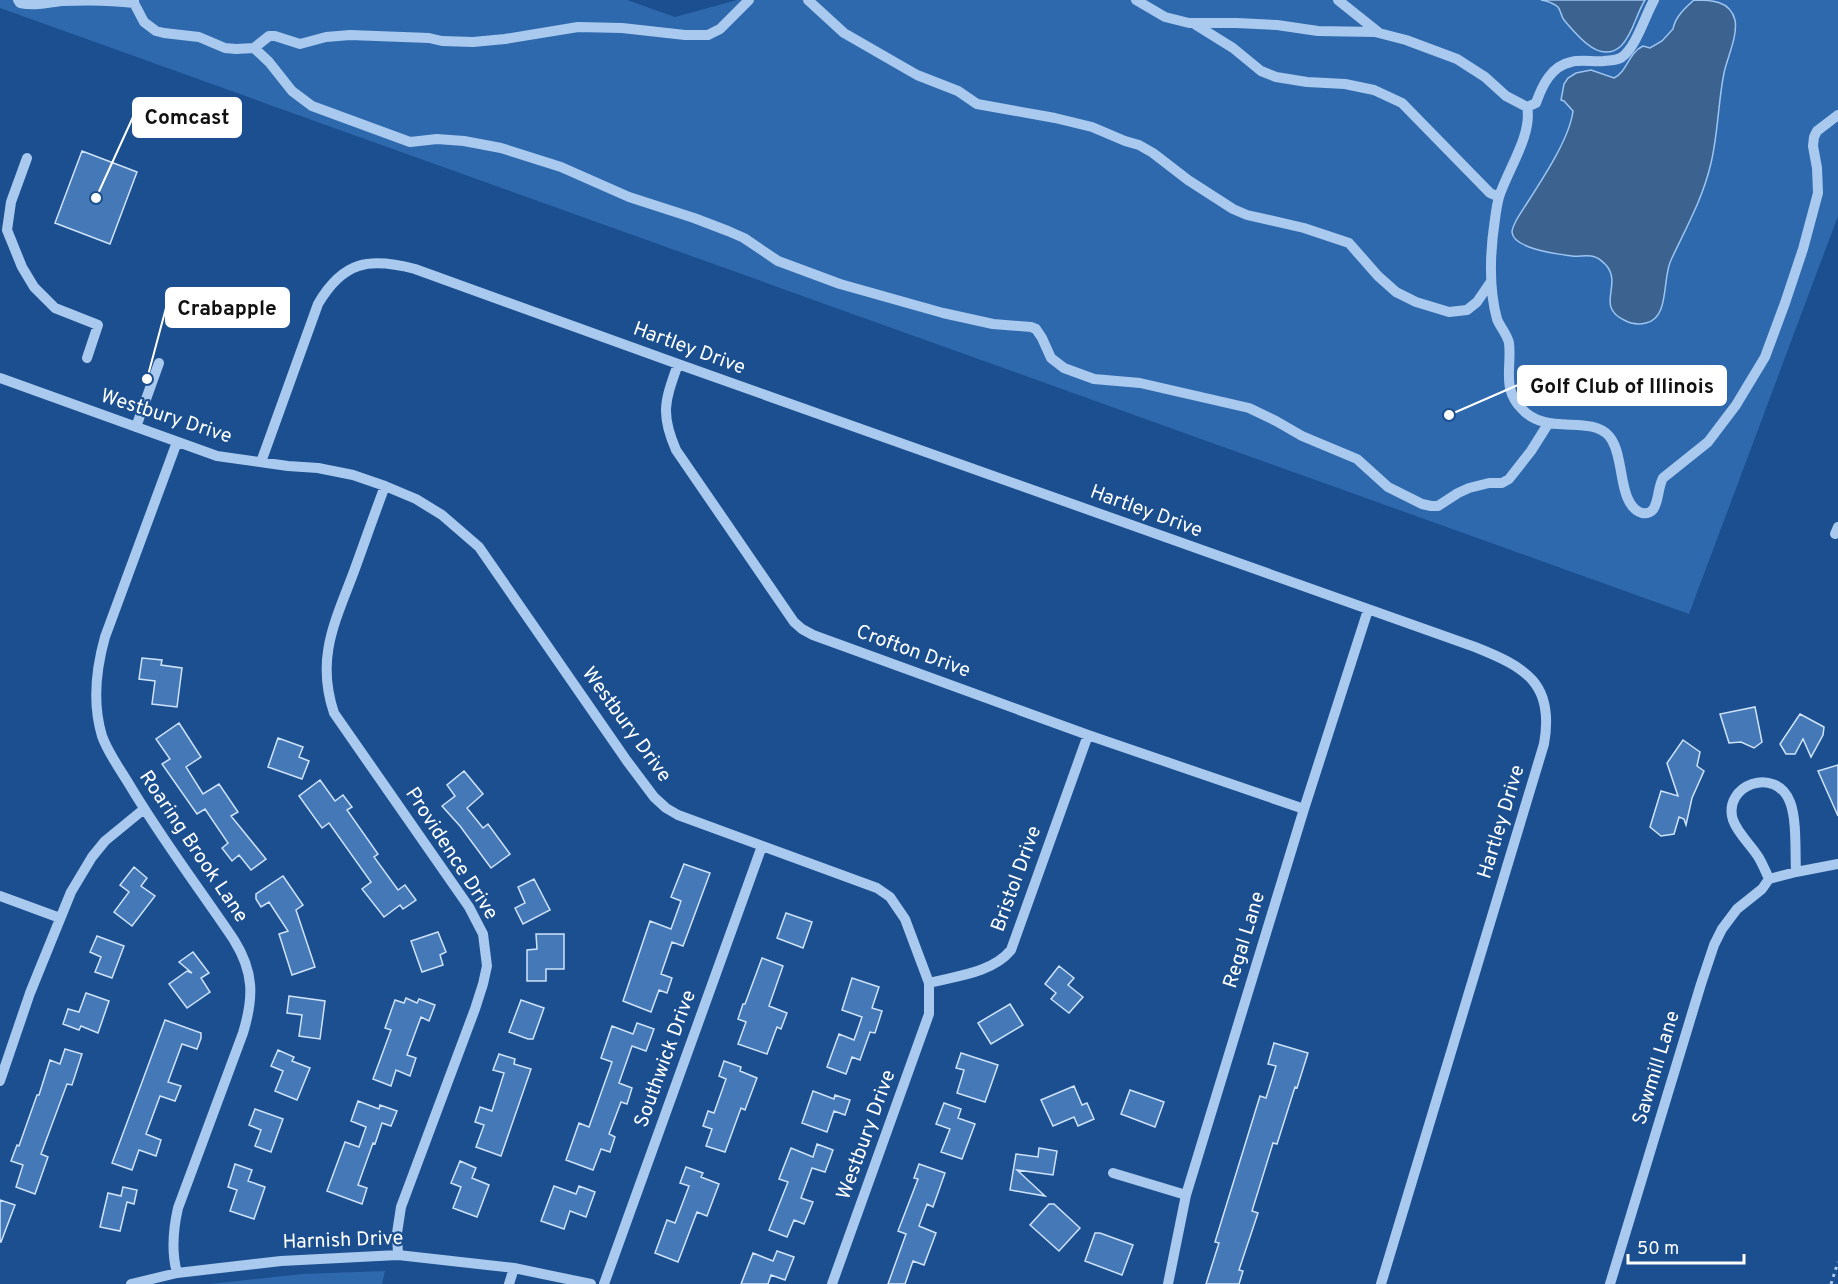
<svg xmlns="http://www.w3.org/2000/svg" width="1838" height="1284" font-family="Overpass,sans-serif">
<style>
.green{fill:#2e69ad}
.water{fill:#3c6290;stroke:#9cc4f0;stroke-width:1.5}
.building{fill:#4478b7;stroke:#cfe3fa;stroke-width:1.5}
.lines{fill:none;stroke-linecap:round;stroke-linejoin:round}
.path{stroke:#a9c9ee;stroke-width:3;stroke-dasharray:3 4.5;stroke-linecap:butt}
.minor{stroke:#a9c9ee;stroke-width:10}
.labels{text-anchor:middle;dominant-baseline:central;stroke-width:4.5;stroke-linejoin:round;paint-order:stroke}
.street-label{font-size:20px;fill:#fff;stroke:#1b4f8f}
.leader{fill:none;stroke:#fff;stroke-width:2}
.callout-dot{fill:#fff;stroke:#1b4f8f;stroke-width:2}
.callout{fill:#fff;stroke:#fff;stroke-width:2}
.callout-label{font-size:21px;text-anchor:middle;font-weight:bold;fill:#111}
</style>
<rect width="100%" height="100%" fill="#1b4f8f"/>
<path class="green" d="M0,0h627l48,17 62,-17h1101v216l-149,398 -1689,-606z
M385,1271l-3,13h-173l93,-10z"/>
<path class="water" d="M1541,0h104c-9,14 -12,34 -24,46 -21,19 -44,-11 -57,-26 -3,-4 -3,-9 -6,-13 -5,-4 -11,-6 -17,-7z
M1694,0c16,0 36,0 41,20 3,16 -8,38 -11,53 -6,30 -6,61 -13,90 -8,35 -25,65 -40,97 -9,18 -1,58 -25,63 -8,2 -15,1 -22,-3 -29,-14 -1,-35 -18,-55 -3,-3 -7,-7 -11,-8 -7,-3 -16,0 -23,-1 -13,-2 -59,-7 -60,-24 0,-4 3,-9 5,-13 17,-28 52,-76 56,-108l-9,-10 -3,-1 3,-16 4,-6 8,-5 15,-3 23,8c14,-7 14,-25 29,-32l7,2 12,-7 11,-12c2,-12 12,-21 21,-29z"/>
<path class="building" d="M82,151l55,21 -27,72 -55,-21z
M142,658l20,2 -1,5 21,3 -5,39 -25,-3 3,-23 -16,-2z
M1755,707l7,35 -8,6 -13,-6 -12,1 -9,-29z
M1800,714l24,13 -1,8 -12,22 -8,-18 -8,15h-9l-6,-10z
M179,723l22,34 -15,10 17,27 16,-10 19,28 -7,4 35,43 -15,11 -12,-15 -7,6 -10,-13 6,-5 -23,-34 -8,5 -35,-50 8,-5 -14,-20z
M278,738l25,9 -4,10 10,4 -7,18 -34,-12z
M1683,740l17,12 -3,14 7,5 -12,27 -6,27 -2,-6 -5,-2 -5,17 -13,2 -11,-9 11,-36 17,5 -11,-33z
M1838,765v51l-20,-45z
M464,771l19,23 -16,14 16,20 5,-4 22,30 -19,14 -31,-42 -18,-20 13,-10 -8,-11z
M320,780l15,21 8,-6 9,12 -5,3 31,44 -4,3 24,33 7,-5 11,15 -13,9 -3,-4 -16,12 -22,-28 9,-7 -42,-59 -7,5 -23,-32z
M684,864l26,9 -27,73 -11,-4 -11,32 11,4 -5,15 -8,-3 -8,22 -28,-11 27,-80 21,8 10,-28 -10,-4z
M134,867l13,11 -6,8 14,10 -23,30 -18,-14 15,-20 -9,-7z
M283,876l20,29 -7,5 19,57 -23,8 -13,-41 9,-3 -19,-29 -8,5 -5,-8v-5z
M534,879l16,31 -27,14 -8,-16 10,-5 -7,-16z
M786,913l26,9 -9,26 -26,-10z
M438,932l8,20 -6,3 3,10 -21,7 -11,-31z
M536,934h28v35h-18v12h-19v-31l10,-1z
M97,936l27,10 -12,32 -17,-6 6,-15 -11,-5z
M193,952l16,21 -8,5 9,14 -23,16 -18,-24 18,-13 5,2 -13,-11z
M762,958l21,8 -14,40 18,7 -6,16 -4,-2 -10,27 -29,-10 8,-22 -8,-3 5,-15h2z
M1059,966l15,12 -6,7 15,12 -14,16 -18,-14 5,-6 -11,-9z
M852,978l27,9 -7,21 10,3 -7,22 -5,-1 -10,28 -8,-3 -6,17 -19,-7 12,-33 15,6 8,-23 -20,-7z
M86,993l23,8 -11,32 -17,-7 -2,4 -16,-6 5,-15 11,3z
M289,996l36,5 -5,38 -21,-3 3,-21 -15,-2z
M406,998l11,5 2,-4 16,6 -6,16 -8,-4 -14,38 9,3 -6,18 -14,-6 -5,16 -18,-7 18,-49 -6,-2 10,-28 9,3z
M521,1000l23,8 -11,31h-5l-19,-7z
M1010,1004l13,21 -32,19 -13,-21z
M165,1020l36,13v5l-4,11 -15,-5 -14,38 13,4 -6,15 -15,-5 -14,38 15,6 -5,16 -17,-6 -7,20 -20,-7z
M637,1023l17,6 -8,22 -14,-5 -13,37 13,5 -5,16 -6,-2 -12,32 6,3 -5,15 -9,-3 -8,21 -27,-10 13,-37 10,4 23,-65 -11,-4 11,-32 21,8z
M1274,1043l34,10 -11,35 -2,-1 -18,57 -4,-1 -21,68 6,2 -19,57 4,1 -4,13h-33l13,-41 -4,-1 45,-146 6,2 10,-32 -8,-2z
M65,1049l17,5 -10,31 -5,-1 -26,70 7,3 -13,37 -19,-7 7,-22 -12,-4 6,-16 2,1 18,-51h2l11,-35 10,4z
M278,1050l16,7 -2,4 18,7 -13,32 -22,-9 8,-20 -12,-5z
M961,1053l37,12 -13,37 -28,-9 7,-23 -8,-2z
M499,1054l16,5 -1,5 17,5 -30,87 -25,-9 8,-22 -9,-3 5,-15 12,4 12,-38 -11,-3z
M724,1061l17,6 -1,4 17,7 -12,32 -4,-2 -16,44 -19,-6 6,-17 -9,-3 5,-15 6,2 12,-34 -7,-3z
M1074,1086l8,19 5,-2 7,16 -16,7 -4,-9 -21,9 -12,-26z
M1130,1090l34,12 -9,25 -34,-13z
M813,1091l21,8 1,-4 15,5 -5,15 -11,-4 -7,21 -25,-9z
M358,1101l21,8 1,-4 17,6 -6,15 -9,-3 -7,21 -2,-1 -15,42 9,3 -5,16 -35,-13 18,-49 14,5 7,-20 -15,-6z
M944,1103l17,6 -3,9 17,6 -13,35 -21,-7 9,-23 -14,-5z
M255,1109l28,10 -12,33 -16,-6 6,-16 -12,-5z
M817,1144l16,6 -8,22 -13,-4 -11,30 12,4 -9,22 -10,-4 -7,17 -18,-7 19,-48 -9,-3 12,-31 22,9z
M1039,1148l18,3 -4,24 -36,-5 28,26 -35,-6 6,-36 22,3z
M460,1161l16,7 -4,10 17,7 -12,32 -24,-9 8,-21 -10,-4z
M235,1164l17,6 -4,11 17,6 -11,32 -24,-8 7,-21 -9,-3z
M919,1164l26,9 -12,34 -6,-3 -8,22 17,7 -12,32 -11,-4 -8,23h-17l18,-50 -8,-3 20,-52 -4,-1z
M686,1167l17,6 -2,4 18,7 -12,32 -10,-4 -19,50 -23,-9 12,-33 8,3 14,-37 -9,-3z
M554,1186l22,8 3,-8 16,6 -9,25 -16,-6 -6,18 -23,-8z
M123,1187l14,3 -3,14 -7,-2 -7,29 -20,-4 8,-34 13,3z
M0,1200l15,5 -14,37h-1z
M1049,1204h5l26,24 -21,23 -29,-26z
M1095,1233h5l33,12 -11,30 -37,-14z
M777,1251l17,6 -9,23 -14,-5 -3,9h-27l12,-31 20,8z"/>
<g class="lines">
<path class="path" d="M1831,1284l7,-22"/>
<path class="minor" d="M18,0l2,3c14,3 28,0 42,-2 24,-1 49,-1 72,2v-3
M808,0l36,33 73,42 41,16 19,13 78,14 37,9 33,14 14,4 14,8 35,27 45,29 14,6 57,13 45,15 29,33 18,16 20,10 33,10 18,-2 10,-8 13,-19
M1136,0l29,17 24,6h48l40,2 41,6 57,1 31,8 51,19 28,18 21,19 21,11 9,-4c6,-17 15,-37 35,-41 10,-3 22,0 33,-1 6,-1 13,0 18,-4 14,-10 23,-41 32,-57
M1338,0l40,32
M134,3l10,19 12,9 8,2 35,4 26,11 11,1 18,-1 15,-12h6l25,8 26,-7 24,-2 79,3 13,3 31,1 32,-3 73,-12 44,1 63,7h23l12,-6 29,-29
M1196,25l37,23 28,23 15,6 31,5 38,2 29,6 28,13 88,90 9,4
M254,48l15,14 23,29 20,15 98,36 27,-3 27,2 37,7 60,19 68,30 65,21 34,13 16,7 34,23 62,23 103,29 50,11 38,3 5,2 6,9 9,20 13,10 30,11 46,4 109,25 27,13 26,15 55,23 31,28 34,17 9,2h7l20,-13 11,-5 20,-5h13l7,-4 22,-28 17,-27
M1527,107c6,27 -20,64 -28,90 -2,7 -3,15 -4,22 -5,33 -7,67 2,100 3,8 10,15 12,24 2,15 -2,31 1,45 2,8 6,15 11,20 25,29 68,6 88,28 7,8 9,20 11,30 3,15 5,42 22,47 5,1 10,-1 12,-5 5,-9 4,-21 9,-30l45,-36 28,-37 29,-48 20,-54 18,-54 15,-56 -1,-25 -4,-22 1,-9 3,-6 21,-16
M27,158l-16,44 -4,28 15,37 12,20 21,21 43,17 -11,33
M678,364c-13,37 -18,49 -2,86l118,172 8,7 11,6 275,100 216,74
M0,378l217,78 71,10 30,2 35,7 32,11 31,13 26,16 37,32 148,214 27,36 12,11 12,7 199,73 13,9 15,22 24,64v31l-97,270
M136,427l23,-64
M261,462l57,-158c25,-43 51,-47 97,-35l263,95 797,283c50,20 80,36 69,97l-163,540
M385,486c-11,29 -21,58 -32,88 -19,50 -37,85 -19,139l135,194 14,27 4,32 -4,18 -8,25 -74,198 -4,26 1,22
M1835,534l3,-7
M1769,879c-3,-7 -6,-14 -10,-21 -7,-12 -21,-24 -26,-38 -11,-35 43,-55 57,-18 7,17 5,51 6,70
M0,896l60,22
M929,983c27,-7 63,-10 82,-33l77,-215
M0,1081l30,-88 41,-101 21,-35 13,-16 39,-32
M1113,1173l73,22
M177,1273c-6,-22 -4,-43 1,-65l65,-175c11,-36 11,-61 -9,-93 -35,-52 -73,-102 -105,-156 -9,-15 -21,-31 -27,-48 -10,-33 -6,-67 3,-99l72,-195
M131,1284l46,-11 104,-12 117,-6 116,13 77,16
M509,1284l5,-16
M604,1284l158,-438
M1168,1284l18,-89 118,-386 64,-199
M1610,1284l91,-300 13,-39 8,-16 15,-20 25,-20 7,-10 27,-7 42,-8"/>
</g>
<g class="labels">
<g class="street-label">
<text transform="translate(689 349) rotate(20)">Hartley Drive</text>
<text transform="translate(166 417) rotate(18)">Westbury Drive</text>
<text transform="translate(1146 512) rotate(20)">Hartley Drive</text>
<text transform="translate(913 652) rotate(20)">Crofton Drive</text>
<text transform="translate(626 725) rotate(54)">Westbury Drive</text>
<text transform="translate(1502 822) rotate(-73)">Hartley Drive</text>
<text transform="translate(193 847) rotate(56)">Roaring Brook Lane</text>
<text transform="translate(451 854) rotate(57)">Providence Drive</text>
<text transform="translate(1017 879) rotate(-70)">Bristol Drive</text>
<text transform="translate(1245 940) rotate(-73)">Regal Lane</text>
<text transform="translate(666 1059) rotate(-70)">Southwick Drive</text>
<text transform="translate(1657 1068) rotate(-73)">Sawmill Lane</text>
<text transform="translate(867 1135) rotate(-70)">Westbury Drive</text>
<text transform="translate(343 1241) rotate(-2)">Harnish Drive</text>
</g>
</g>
<path class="leader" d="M96 198L133 117M147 379L166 308M1449 415L1518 385"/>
<g class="callout-dot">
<circle cx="96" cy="198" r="6"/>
<circle cx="147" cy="379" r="6"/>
<circle cx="1449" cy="415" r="6"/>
</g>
<g class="callout">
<rect x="133" y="98" width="108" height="39" rx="6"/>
<rect x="166" y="288" width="123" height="39" rx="6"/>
<rect x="1518" y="366" width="208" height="39" rx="6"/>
</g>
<g class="callout-label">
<text x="187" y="124">Comcast</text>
<text x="227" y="315">Crabapple</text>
<text x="1622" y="393">Golf Club of Illinois</text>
</g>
<path d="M1628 1254v9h116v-9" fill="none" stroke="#ffffff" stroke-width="3"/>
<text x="1637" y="1254" font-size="18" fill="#ffffff" stroke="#1b4f8f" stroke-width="4.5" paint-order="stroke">50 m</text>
</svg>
